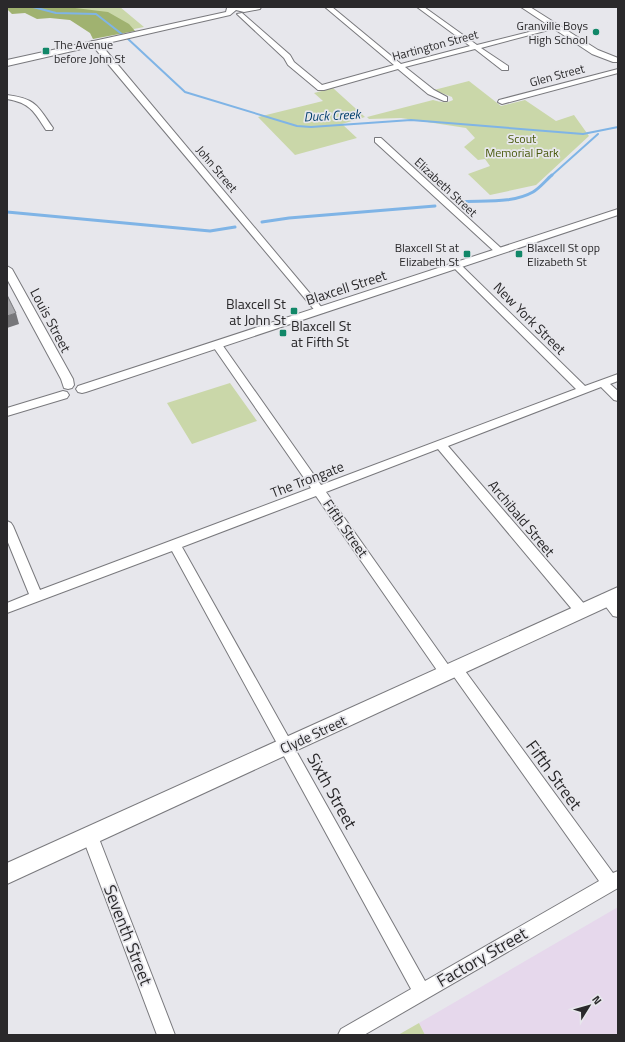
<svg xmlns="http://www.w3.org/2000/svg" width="625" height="1042" font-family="'Titillium Web',sans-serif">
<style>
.industrial{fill:#e6d8ec}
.green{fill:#cad7a9}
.forest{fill:#a0b270}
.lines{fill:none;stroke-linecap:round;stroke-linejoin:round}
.stream-far1{stroke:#7fb4e6;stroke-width:2}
.stream{stroke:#7fb4e6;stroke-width:3}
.minor-casing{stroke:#79797d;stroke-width:2}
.tertiary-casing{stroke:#79797d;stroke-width:2}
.secondary-casing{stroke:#79797d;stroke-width:2}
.minor{fill:#fff;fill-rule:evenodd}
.tertiary{fill:#fff;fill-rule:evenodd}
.secondary{fill:#fff;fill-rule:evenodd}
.shaded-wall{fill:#77777a}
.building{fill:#aaaaae;stroke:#77777a}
.poi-dot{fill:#118768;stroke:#e7e7ec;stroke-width:1.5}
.labels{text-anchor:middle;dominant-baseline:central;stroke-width:3.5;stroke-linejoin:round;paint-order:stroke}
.far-poi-label{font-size:12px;fill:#2a292b;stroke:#e7e7ec;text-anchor:end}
.far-street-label{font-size:12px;fill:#2a292b;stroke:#e7e7ec}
.far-park-label{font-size:12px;fill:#49590d;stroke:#e7e7ec}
.far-water-label{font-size:13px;font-style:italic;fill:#003e6c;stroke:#e7e7ec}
.street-label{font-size:14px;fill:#2a292b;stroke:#e7e7ec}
.poi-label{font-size:14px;fill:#2a292b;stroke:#e7e7ec;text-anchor:end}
.near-street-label{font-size:17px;fill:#2a292b;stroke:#e7e7ec}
</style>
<rect width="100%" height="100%" fill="#e7e7ec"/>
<path class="industrial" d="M618,907v128h-193l-6,-12z"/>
<path class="green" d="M43,7h77l24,20 -20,4z
M469,81l32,25 24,-6 31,21 18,-6 15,21 -53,49 -46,10 -22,-21 22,-8 -5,-7 -7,1 -14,-13 11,-9 -9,-10 -65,-10 -32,1 -2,-2 66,-17c7,2 13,4 20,0l-1,-3 -18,-7z
M333,88l32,29 -23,7 15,14 -62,17 -37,-38 65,-16 -9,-8z
M230,383l27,38 -65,23 -25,-41z
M419,1023l6,12h-27z"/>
<path class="forest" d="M7,7h60l41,5 21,12 6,7 -42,8 -3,-6 -20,-13 -20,-2 -13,1 -12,-6 -13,1 -5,-5z"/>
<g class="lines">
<path class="stream-far1" d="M33,7l23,6 40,1 31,24 58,54 112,34 14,1 100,-7 172,14 35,-7
M551,176l47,-42"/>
<path class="stream" d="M458,202c24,-2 54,2 75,-10 7,-4 13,-12 19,-17
M7,212l203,19 25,-4
M262,222l27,-4 146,-12"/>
<defs>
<path id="minor" d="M325,7h7l69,57 69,-18 -53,-39h7l53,38 80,-20 3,2 -79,21 27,18v4h-6l-27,-21 -70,18 29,23 13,7v4h-3l-16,-7 -30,-25 -74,21h-6l-30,-25 -4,-7 -47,-44 5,-1 48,42 4,7 28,23 72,-20z
M92,41h6l225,268 2,2 -2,2h-6l-225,-268z
M618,69v4l-116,31 -4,-2 1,-2z
M7,95c29,4 30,10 46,33l-1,2h-6c-12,-19 -16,-27 -39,-31z
M375,138h6l121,111 2,2 -2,2h-6l-121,-111z
M457,263l3,1 125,122 33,-12v7l-8,3 8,7v10l-4,-1 -13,-13 -153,59 138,160 1,4 -1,4 -5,1 -5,-1 -138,-165 -112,43 123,174 6,-4 5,2 153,209 5,-2v17l-254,147h-26l3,-6 70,-40 -239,-438 -165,62v-10l22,-9 -22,-54v-19l4,2 2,3 27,64 271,-102 -99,-143 5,-3 4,1 100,142 255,-96 -122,-121 -2,-2zM316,496l125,180 5,2 6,-4 147,207 -174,100 -243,-434z
M606,594l5,1 7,8v14l-5,-1 -13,-17 1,-4z
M90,829l5,2 3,5 77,199h-18l-75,-199 3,-5z"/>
<path id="tertiary" d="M231,7h30l-1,2 -16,3 -8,-2 -6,5 -223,51v-6l219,-48 1,-4z
M521,7h9l68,43 20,8v4h-5l-21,-8z
M618,209v6l-532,177 -4,1 -4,-1 -2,-3 2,-3z
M7,266l5,3 61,110 1,6 -2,3 -4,1 -4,-1 -3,-9 -54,-100z
M63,391l4,1 2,3 -2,3 -60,18v-8z"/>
<path id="secondary" d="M618,587v15l-611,282v-21z"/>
</defs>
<use href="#minor" class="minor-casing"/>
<use href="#tertiary" class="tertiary-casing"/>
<use href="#secondary" class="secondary-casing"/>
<use href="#minor" class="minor"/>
<use href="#tertiary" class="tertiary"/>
<use href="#secondary" class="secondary"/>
</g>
<path class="shaded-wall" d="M16,313l3,11 -12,4v-12z"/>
<path class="building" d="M7,295l9,18 -9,3z"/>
<g class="poi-dot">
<circle cx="596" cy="32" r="4"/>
<rect x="42" y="47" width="8" height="8" rx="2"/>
<rect x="463" y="250" width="8" height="8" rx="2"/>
<rect x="515" y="250" width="8" height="8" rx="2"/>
<rect x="290" y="307" width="8" height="8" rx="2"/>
<rect x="279" y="329" width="8" height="8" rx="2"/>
</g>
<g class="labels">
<g class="far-poi-label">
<text x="588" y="25">Granville Boys<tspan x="588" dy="14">High School</tspan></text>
<text x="54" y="44" text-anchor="start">The Avenue<tspan x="54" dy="14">before John St</tspan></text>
<text x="459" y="247">Blaxcell St at<tspan x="459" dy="14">Elizabeth St</tspan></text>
<text x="527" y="247" text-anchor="start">Blaxcell St opp<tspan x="527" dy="14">Elizabeth St</tspan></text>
</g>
<g class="far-street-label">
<text transform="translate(435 45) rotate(-15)">Hartington Street</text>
<text transform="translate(557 75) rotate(-15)">Glen Street</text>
<text transform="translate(217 169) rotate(50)">John Street</text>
<text transform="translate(446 187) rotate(43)">Elizabeth Street</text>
</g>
<g class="far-park-label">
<text x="522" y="138">Scout<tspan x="522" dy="14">Memorial Park</tspan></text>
</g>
<g class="far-water-label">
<text transform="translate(332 115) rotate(-3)">Duck Creek</text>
</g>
<g class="street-label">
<text transform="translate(346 287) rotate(-18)">Blaxcell Street</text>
<text transform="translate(530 318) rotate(45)">New York Street</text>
<text transform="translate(51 320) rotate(62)">Louis Street</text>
<text transform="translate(307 479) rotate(-21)">The Trongate</text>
<text transform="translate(522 518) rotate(50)">Archibald Street</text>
<text transform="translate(346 528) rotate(55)">Fifth Street</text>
<text transform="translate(313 734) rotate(-25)">Clyde Street</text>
</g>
<g class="poi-label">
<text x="286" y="303">Blaxcell St<tspan x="286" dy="16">at John St</tspan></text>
<text x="291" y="325" text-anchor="start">Blaxcell St<tspan x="291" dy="16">at Fifth St</tspan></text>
</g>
<g class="near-street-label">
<text transform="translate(554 775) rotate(54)">Fifth Street</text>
<text transform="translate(332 791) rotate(61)">Sixth Street</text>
<text transform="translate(128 935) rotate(69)">Seventh Street</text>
<text transform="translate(482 957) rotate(-30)">Factory Street</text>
</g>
</g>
<rect width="625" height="1042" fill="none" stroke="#2a292b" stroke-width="16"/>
<g transform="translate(589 1006) rotate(53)" stroke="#e7e7ec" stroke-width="3" paint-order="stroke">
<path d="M0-3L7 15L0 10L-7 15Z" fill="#2a292b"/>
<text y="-6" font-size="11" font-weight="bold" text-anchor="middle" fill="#2a292b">N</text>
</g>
</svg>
